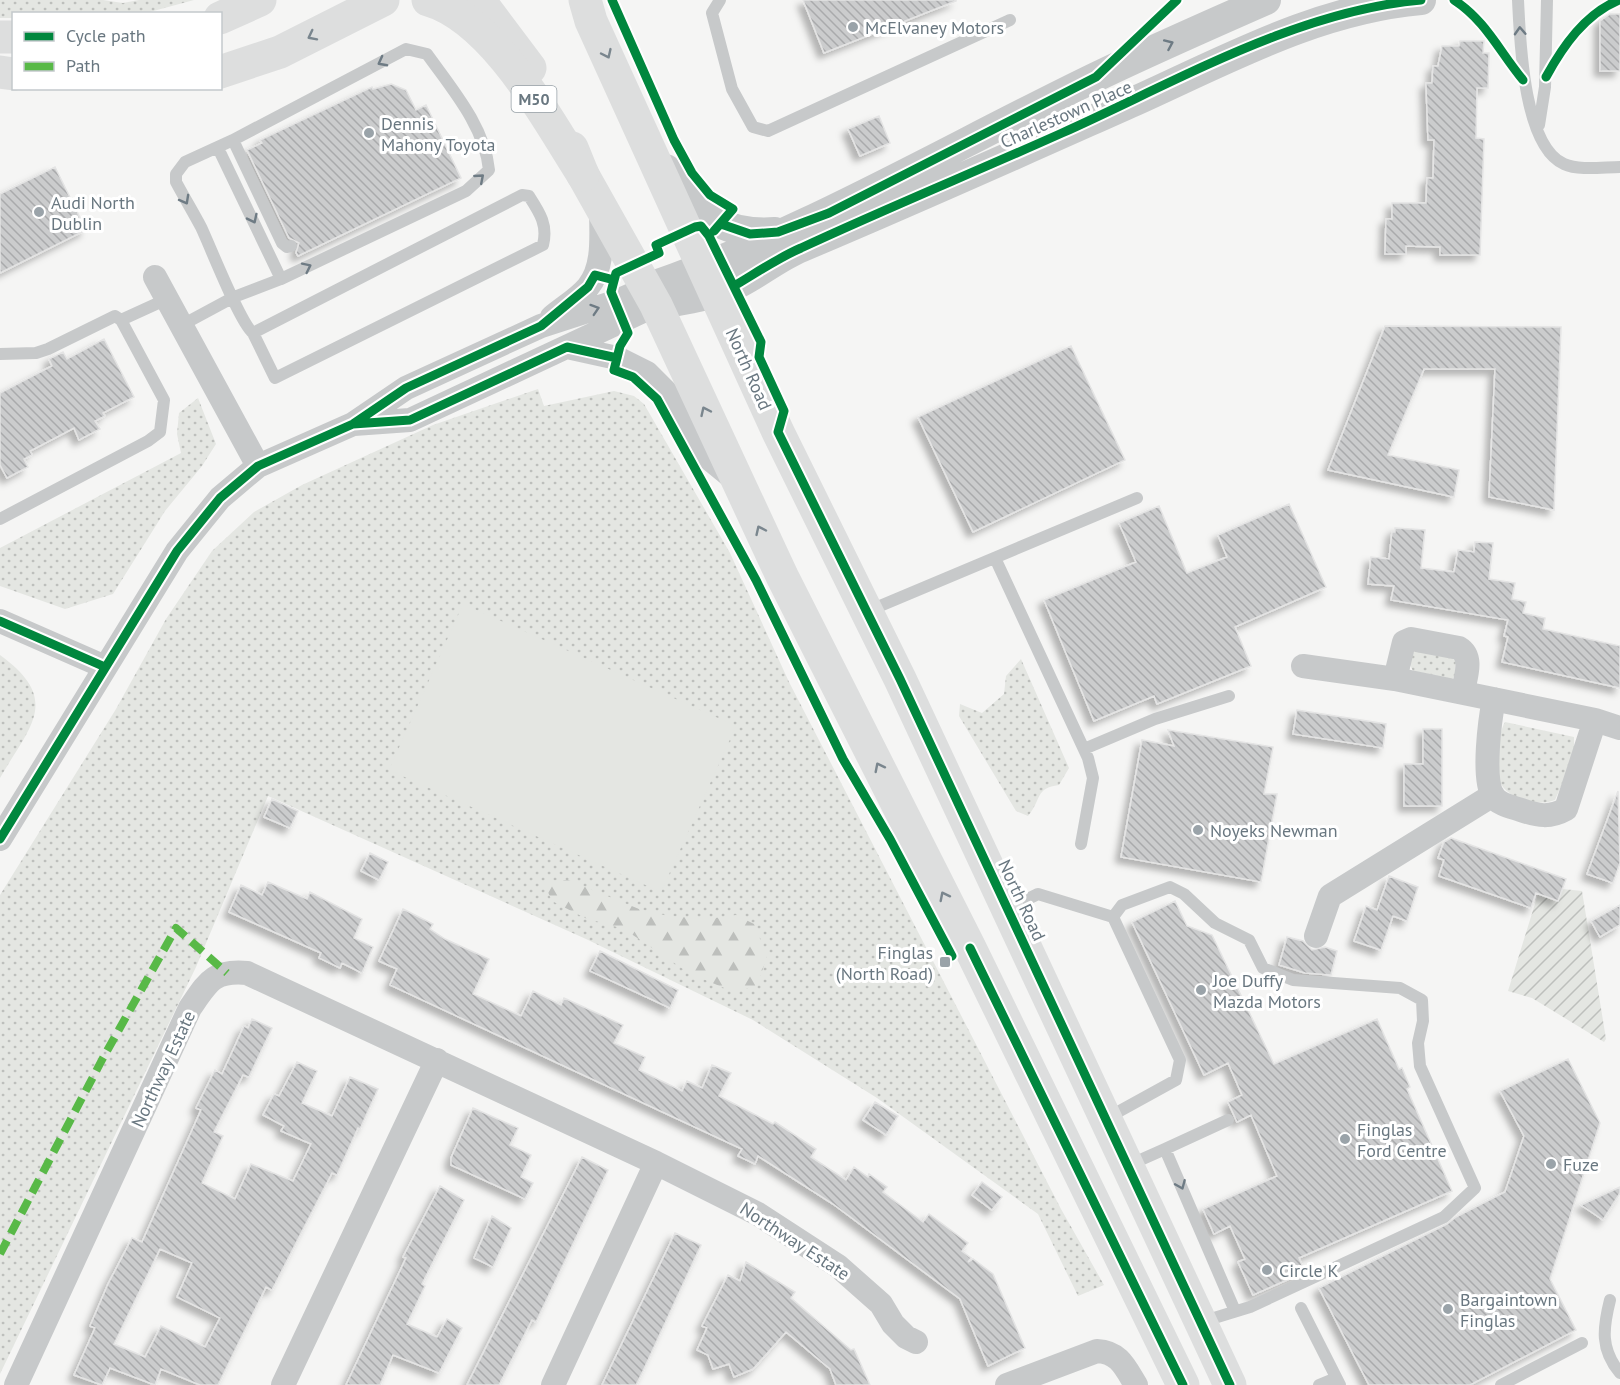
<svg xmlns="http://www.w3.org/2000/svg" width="1620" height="1385" font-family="'PT Sans',sans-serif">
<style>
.grass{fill:url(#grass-dots)}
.forest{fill:url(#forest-firs)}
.garden{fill:url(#garden-furrows)}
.pitch{fill:#e4e6e2}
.building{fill:url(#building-back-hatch);stroke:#e4e4e4;stroke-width:1.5;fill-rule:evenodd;filter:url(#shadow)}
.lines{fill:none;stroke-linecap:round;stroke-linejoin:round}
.service{stroke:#c7c9ca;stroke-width:12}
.minor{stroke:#c7c9ca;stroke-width:24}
.tertiary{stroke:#c7c9ca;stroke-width:30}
.secondary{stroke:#dddede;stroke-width:33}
.motorway{stroke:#dddede;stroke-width:33}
.quiet{stroke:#58b947;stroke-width:8;stroke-dasharray:15 8;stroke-linecap:butt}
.cycleway-casing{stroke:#fff;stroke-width:13}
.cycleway{stroke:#00873e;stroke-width:9}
.oneway{stroke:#6e7b84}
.oneway2{stroke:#7a868e}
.poi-dot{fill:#9aa3a9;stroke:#fff;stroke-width:2}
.labels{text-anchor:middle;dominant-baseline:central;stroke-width:6;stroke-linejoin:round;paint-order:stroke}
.shield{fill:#fff;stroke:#96a0a6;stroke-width:1.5}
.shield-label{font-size:16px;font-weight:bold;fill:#697780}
.poi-label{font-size:18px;fill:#697780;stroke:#fff;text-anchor:start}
.street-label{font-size:18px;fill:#697780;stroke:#fff}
</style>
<defs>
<pattern id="grass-dots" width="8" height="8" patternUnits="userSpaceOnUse" patternTransform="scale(1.5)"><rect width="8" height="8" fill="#e4e6e2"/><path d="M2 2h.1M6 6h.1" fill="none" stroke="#bdbfbc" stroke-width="1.8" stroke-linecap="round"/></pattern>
<pattern id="forest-firs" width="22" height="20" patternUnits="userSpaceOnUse" patternTransform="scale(1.5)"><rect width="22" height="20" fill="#e4e6e2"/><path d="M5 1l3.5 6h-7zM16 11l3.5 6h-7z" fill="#bdbfbc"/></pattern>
<pattern id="garden-furrows" width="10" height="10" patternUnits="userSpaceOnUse" patternTransform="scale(1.5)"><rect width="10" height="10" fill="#e4e6e2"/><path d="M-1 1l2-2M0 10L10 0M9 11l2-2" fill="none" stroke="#bdbfbc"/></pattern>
<pattern id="building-back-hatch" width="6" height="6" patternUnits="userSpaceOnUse" patternTransform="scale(1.5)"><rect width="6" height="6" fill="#cbcccd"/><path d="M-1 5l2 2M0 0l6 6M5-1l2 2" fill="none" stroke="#a9aaac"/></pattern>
<filter id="shadow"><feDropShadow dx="-5.5" dy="5.5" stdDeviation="3" flood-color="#0004"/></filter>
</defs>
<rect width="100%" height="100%" fill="#f5f5f4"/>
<path class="grass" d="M0,0h103l20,3 16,-3h55l-48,13 -132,1 -1,4h-13z
M538,389l6,17 70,-15 20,5 10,8 86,149 59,129 272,527 43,76 -26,11 -40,-82 -161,-116 -124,-78 -167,-81 -318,-143 -72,171 -196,407v-479l116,-186 50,-90 46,-68 42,-39 48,-27 131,-60z
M198,398l18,46 -14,22 -37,45 -52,83 -48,15 -65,-23v-38l181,-95 -4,-19 2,-21z
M1420,650l30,7 6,4 -1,15 -3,3 -39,-8 -4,-8 3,-10z
M0,655c62,45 30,71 0,123z
M1021,659l48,109 -10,17c-24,3 -17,14 -31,31l-12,-5 -57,-95 1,-12 22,9 22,-19 2,-18z
M1505,722l69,15v20l-19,43c-16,7 -48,-1 -55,-18 -5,-13 -2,-49 5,-60z"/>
<path class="forest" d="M568,880l71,29 29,7 40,3 28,-4 18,9 13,32 -10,31 -28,3 -40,-17 -65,-44 -39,-11 -33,-17 -9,-20z"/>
<path class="garden" d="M1563,889l19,2 24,148 -2,3 -72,-44 -24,-7 30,-97 20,7z"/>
<path class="pitch" d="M463,604l273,122 -75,166 -272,-122z"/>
<path class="building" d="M803,0h153v1l-132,52z
M1610,14h10v57h-20v-50z
M1460,41h24l-1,12h6l-1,35h-11l-1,50 8,1 -4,116h-40v-8l-34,-1v8h-21l1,-35h6v-16h34l1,-25h6l1,-38h-6l-2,-57h6l1,-17h5l4,-20h17z
M391,84l15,6 10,20 10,-5 35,73 -163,78 -2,-3 3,-10 -10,-5 -42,-88 15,-7 -2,-3 112,-53 1,2z
M879,116l11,27 -30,13 -12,-27z
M55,167l31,63 -86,43v-79z
M1385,326l176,1 -7,183 -65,-13 6,-128h-71l-36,86 71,15 -5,27 -126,-27z
M104,339l30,58 -31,16 2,3 -10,5 5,8 -21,11 -5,-12 -44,23 2,4 -8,4 4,8 -21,11 -7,-13v-72l52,-27 -3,-7 14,-7 4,7z
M1071,346l54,114 -152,72 -55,-115z
M1289,504l37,83 -91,40 16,39 -94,38 -3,-8 -60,25 -50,-121 92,-38 -17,-39 40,-17 28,67 40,-16 -9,-22z
M1395,528l30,2 -4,38 33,4 4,-22 16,2 1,-10 18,1 -4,36 26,4 -3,16 14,3 -3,11 22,5 -2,11 77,17v42l-118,-26 6,-25 -4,-1 4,-16 -117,-20 3,-14 -26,-2 3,-27 18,2 3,-27h3z
M1297,710l89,14 -3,24 -90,-14z
M1423,729h19v77h-38v-42h19z
M1168,730l105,17 -9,47h13l-16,88 -140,-25 21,-117 32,6z
M1618,791l2,72 -7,20 -26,-9z
M272,799l26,12 -8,17 -26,-11z
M1451,838l115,41 -8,22 -22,-8 -5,15 -92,-32 5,-16 -6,-2 6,-16z
M370,853l18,9 -9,18 -18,-9z
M1389,876l29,11 -11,34 -14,-5 -12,34 -27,-9 12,-35 11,4z
M268,882l39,17 3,-7 52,27 -8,19 19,9 -11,26 -20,-10 -2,5 -21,-10 2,-5 -92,-41 12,-27 21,10z
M1175,901l12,25 25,9 62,129 103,-45 22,50 3,-1 8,19 -3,2 45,102 -153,67 6,14 -52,23 -15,-33 7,-3 -15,-33 -16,8 -11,-25 74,-33 -26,-61 -14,7 -9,-20 14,-7 -14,-32 -24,12 -72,-153z
M1620,905v20l-20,12 -9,-16z
M403,909l30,15 -3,5 15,10 44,20 -16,35 48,22 12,-25 28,14 3,-7 59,27 -9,18 31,14 -6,13 43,21 5,-10 15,7 10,-23 19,8 -12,23 54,28 2,-2 41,27 -5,8 35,23 8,-13 14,10 1,-3 18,13 -4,5 40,30 6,-8 39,29 -6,8 9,7 -3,4 5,-3 20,15 32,74 -37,18 -28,-67 -127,-95 -75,-48 -3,8 -17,-8 4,-7 -352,-164 7,-16 -18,-8z
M1287,937l16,4 9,9 13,-3 12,4 -6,24 -26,-2 -26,-8z
M600,951l78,39 -8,18 -80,-37z
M252,1019l20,9 -23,49 -6,-2 -29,57 9,4 -21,47 33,16 16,-35 42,17 18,-37 -30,-13 3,-5 -21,-11 11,-21 5,2 18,-34 20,9 -15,32 30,13 18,-39 28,12 -18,40 -2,-1 -21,47 -5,-2 -60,117 -6,-3 -48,98h-18l-39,-16 -6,16 -45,-17 -8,17 -28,-10 21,-47 -5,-2 18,-42 24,-46 10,4 59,-132 -5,-2 19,-38 7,4 22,-48 4,2zM160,1249l32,14 -15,34 43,21 -15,29 -44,-21 -16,31 -31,-13z
M1568,1059l32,64 -50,156 26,51 -106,55h-101l-50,-97 128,-64 9,-7 49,-25 19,-56 -24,-45z
M875,1102l23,14 -12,19 -23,-15z
M473,1108l45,20 -8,17 21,10 -10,22 12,6 -8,16 -74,-34v-7z
M582,1157l26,13 -72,152 -4,-2 -33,65h-32z
M982,1182l20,15 -10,13 -20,-15z
M440,1186l24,14 -42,84 3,2 -18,38 30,13 10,-18 15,9 -23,45 -46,-18 -13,30h-34l60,-127 -3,-1z
M1620,1187v6l-17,27 -22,-15z
M492,1216l19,12 -18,39 -19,-9z
M675,1233l26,12 -58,126 -7,14h-34z
M746,1262l49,30 -4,6 60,52 3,-1 16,36h-34l-6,-16 -44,-37 -33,37 -19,8 -5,-13 -16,5 -5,-14 -11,-5 10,-22 -5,-2 26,-51 12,6z"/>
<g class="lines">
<path class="service" d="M720,0l-8,13 20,76 21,38 15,4 242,-111
M1454,0c32,21 45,51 69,80
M1518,0c2,39 5,146 46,164 15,7 40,3 56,3
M1119,55l58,-55
M1547,75c17,-30 39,-61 72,-75
M1539,125l6,-38 2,-87
M233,140l49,103 5,4 4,-1
M218,148l63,131
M121,320l46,-21
M182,325l52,-28 47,-18 185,-88 23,-21c-4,-43 -37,-81 -62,-116l-21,-5 -173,91 -48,22 -9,12v8c8,15 17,30 25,45 10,21 39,96 52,106l269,-138 7,1c11,17 19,29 14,49l-268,133 -22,-45
M0,354l36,-1 12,-4 67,-33 6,4 43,80 -4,32 -12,9 -148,78
M995,558l93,200 5,20 -12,66
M868,611l269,-113
M1084,749l71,-30 74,-23
M1009,908l29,-14 75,23 67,143 -4,20 -69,38
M1113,917l9,-12 48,-18 14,7 31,29 34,17 14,28 30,12 107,8 22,12 1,21 -5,22 2,23 55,122 -31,29 -194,90 -49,15
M1165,1149l63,-29
M1129,1165l36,-16 70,162
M1610,1300c-7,28 -10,49 10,73
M1301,1308l39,77
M1319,1385l17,-7
M1501,1385l81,-42"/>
<path class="minor" d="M155,277l103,189
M552,317c12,-10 27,-19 36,-30 17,-21 13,-53 13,-78
M567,347l50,11 30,15 23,23 30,55 33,27
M354,424l56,-4 246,-115
M0,621l105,46
M1303,666l92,13
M1463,692c2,-14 11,-35 -4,-44l-48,-9 -7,3 -9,37 200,41 25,8
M1494,699c-4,20 -12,79 -1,97 6,9 19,11 28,14 17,6 29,8 45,-1l29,-89
M0,839l177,-288 43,-53 38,-32 95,-42 53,-36 135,-62 74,-24 32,-14
M1316,936l14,-40 163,-101
M16,1385l174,-377c18,-26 23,-38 57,-35l409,190 102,51 80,52 43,38 12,20 13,13 10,5
M283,1385l154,-325
M553,1385l103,-222
M1007,1385l90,-34c22,1 28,16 39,34"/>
<path class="tertiary" d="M666,169c27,44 57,67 109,63
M647,288c157,-54 300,-139 449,-211 56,-27 113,-52 170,-77
M656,305c25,-5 52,-8 75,-18 25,-11 46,-30 71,-40 112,-47 223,-97 333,-146 93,-42 183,-92 286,-101"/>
<path class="secondary" d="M479,0l51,68
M585,0l6,21 187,411 122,247 330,706
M572,148l11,27 73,130 126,271 188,372 213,437"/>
<path class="motorway" d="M428,0c66,19 119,119 155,175
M220,18l40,-18
M0,37h14
M0,72l14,2
M220,72l60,-20 103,-52"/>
<path class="quiet" d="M0,1254l103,-196 73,-130 51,45"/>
<defs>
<path id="cycleway" d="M612,0l62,140 18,33 18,22 23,14 -19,22
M1454,0c32,21 45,51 69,80
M1546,77c17,-31 39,-63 73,-77
M721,224l29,10 28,-2 51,-19 267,-136 81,-77
M734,286c22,-13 44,-28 67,-38 86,-40 174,-76 261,-115 114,-51 234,-122 359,-133
M353,424l57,-4 157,-73 50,11
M0,621l105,46
M0,839l177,-288 43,-53 38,-32 95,-42 53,-36 135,-62 47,-39 7,-12 19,5
M970,948l213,437
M952,956l-62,-117 -47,-80 -87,-179 -99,-181 -24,-22 -19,-7 6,-24 8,-13 -17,-41 5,-19 43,-20 -3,-8 39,-18 6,-1 8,10 52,106 -2,15 25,54 -6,21 122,247 330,706"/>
</defs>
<use href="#cycleway" class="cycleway-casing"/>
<use href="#cycleway" class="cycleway"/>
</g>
<defs><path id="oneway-chevron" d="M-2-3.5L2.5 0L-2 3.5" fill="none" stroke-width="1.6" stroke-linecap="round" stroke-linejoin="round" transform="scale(1.5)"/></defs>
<g class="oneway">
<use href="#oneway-chevron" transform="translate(1520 31) rotate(-93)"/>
<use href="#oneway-chevron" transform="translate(1169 44) rotate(-24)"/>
<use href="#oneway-chevron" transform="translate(382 62) rotate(152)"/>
<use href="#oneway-chevron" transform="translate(480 178) rotate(-41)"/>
<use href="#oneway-chevron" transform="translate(185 200) rotate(61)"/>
<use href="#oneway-chevron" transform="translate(253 219) rotate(64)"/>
<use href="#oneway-chevron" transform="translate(307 267) rotate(-26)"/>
<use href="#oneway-chevron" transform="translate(595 309) rotate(-18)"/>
<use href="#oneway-chevron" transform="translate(1181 1185) rotate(67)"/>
</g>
<g class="oneway2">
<use href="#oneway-chevron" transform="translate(312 36) rotate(153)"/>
<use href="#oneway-chevron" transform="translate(607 54) rotate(65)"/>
<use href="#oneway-chevron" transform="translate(705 411) rotate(-115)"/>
<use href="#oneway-chevron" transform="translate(760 530) rotate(-115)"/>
<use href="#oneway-chevron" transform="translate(879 767) rotate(-117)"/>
<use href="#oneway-chevron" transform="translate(944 896) rotate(-117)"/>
</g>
<g class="poi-dot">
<circle cx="853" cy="27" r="6"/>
<circle cx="369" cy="133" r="6"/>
<circle cx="39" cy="212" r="6"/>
<circle cx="1198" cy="830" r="6"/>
<rect x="939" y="956" width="12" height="12" rx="3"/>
<circle cx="1201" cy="990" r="6"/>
<circle cx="1345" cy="1139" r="6"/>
<circle cx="1551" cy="1164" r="6"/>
<circle cx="1267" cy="1270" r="6"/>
<circle cx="1448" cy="1309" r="6"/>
</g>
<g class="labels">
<rect class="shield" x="511.5" y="86" width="45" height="26" rx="4.5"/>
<g class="shield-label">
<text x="534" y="99">M50</text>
</g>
<g class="poi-label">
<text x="865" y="27">McElvaney Motors</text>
<text x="381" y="123">Dennis<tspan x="381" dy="21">Mahony Toyota</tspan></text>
<text x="51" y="202">Audi North<tspan x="51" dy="21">Dublin</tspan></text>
<text x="1210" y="830">Noyeks Newman</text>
<text x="933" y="952" text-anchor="end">Finglas<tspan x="933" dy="21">(North Road)</tspan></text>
<text x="1213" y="980">Joe Duffy<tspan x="1213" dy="21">Mazda Motors</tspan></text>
<text x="1357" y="1129">Finglas<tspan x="1357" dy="21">Ford Centre</tspan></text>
<text x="1563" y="1164">Fuze</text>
<text x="1279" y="1270">Circle K</text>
<text x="1460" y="1299">Bargaintown<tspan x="1460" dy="21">Finglas</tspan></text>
</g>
<g class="street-label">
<text transform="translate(1066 114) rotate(-24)">Charlestown Place</text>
<text transform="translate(749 369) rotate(66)">North Road</text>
<text transform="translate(1022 900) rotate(65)">North Road</text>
<text transform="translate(163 1069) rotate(-65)">Northway Estate</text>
<text transform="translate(795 1241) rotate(33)">Northway Estate</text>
</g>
</g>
<rect x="12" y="12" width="210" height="78" fill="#ffffff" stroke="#c3c9cc" stroke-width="1.5"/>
<rect x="24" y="32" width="30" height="9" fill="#00873e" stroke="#c3c9cc" stroke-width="1.5"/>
<text x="66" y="42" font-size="18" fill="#697780">Cycle path</text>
<rect x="24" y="62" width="30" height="9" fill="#58b947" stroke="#c3c9cc" stroke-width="1.5"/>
<text x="66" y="72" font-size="18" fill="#697780">Path</text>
</svg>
